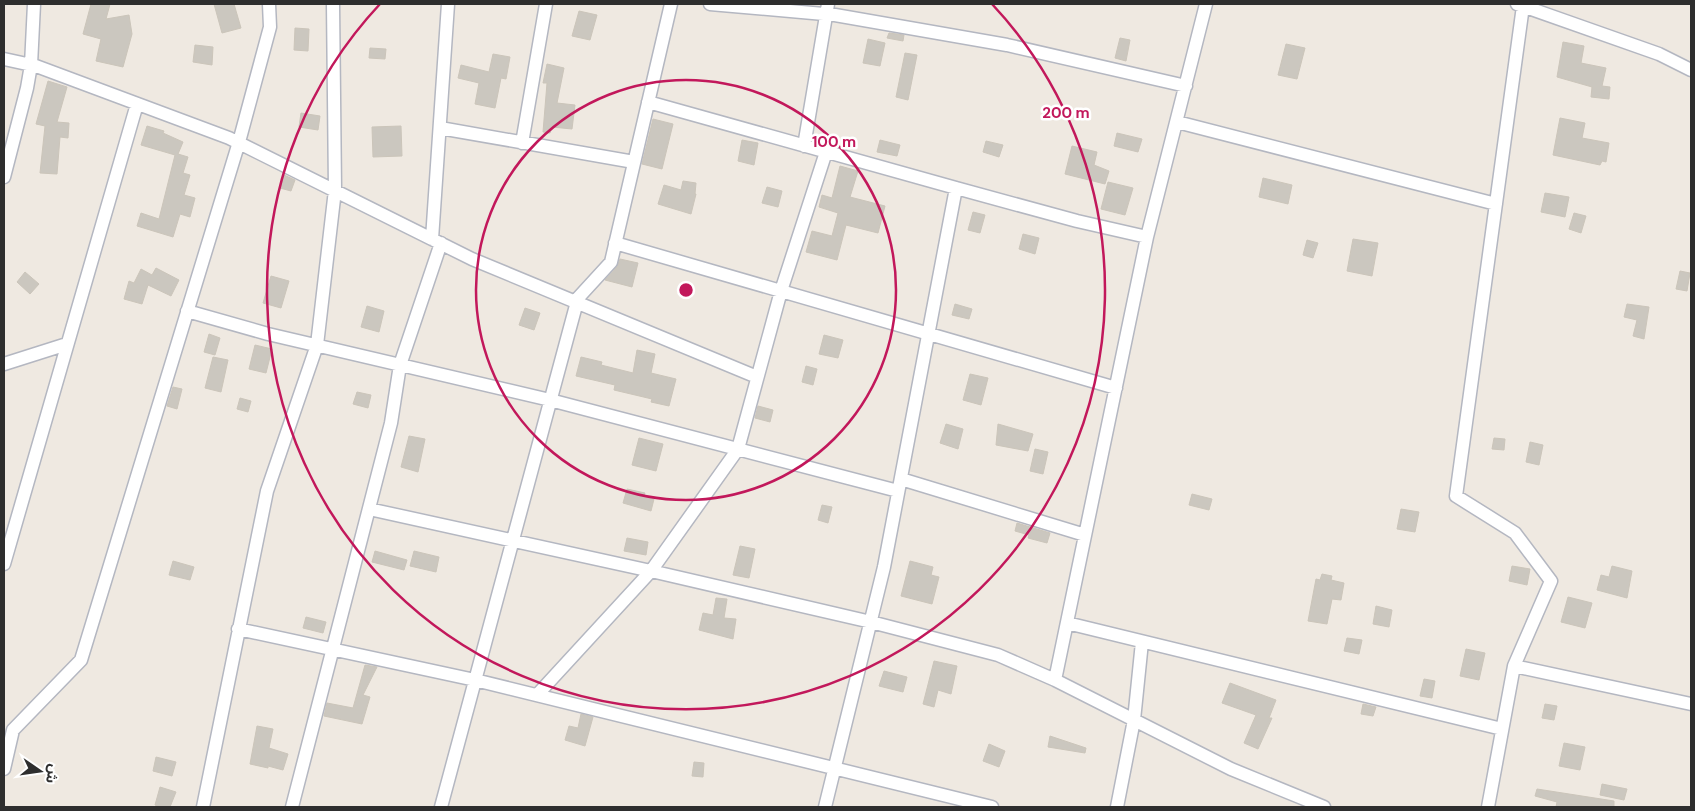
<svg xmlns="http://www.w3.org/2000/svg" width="1695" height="811" font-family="'DM Sans','Noto Sans Arabic',sans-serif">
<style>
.building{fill:#cbc7bf;stroke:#cbc5ba}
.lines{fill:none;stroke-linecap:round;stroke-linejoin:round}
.minor-casing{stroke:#b4b7c1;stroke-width:15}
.minor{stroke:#fff;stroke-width:12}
.ring{fill:none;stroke:#c2185b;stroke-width:2.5}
.centre{fill:#c2185b;stroke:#fff;stroke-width:2.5}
.ring-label{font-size:15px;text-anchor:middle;font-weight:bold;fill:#c2185b;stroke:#fff;stroke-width:5;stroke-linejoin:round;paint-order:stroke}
</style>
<rect width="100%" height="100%" fill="#efe9e1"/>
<path class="building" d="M91,4h19l-4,15 23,-4 3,19 -9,33 -27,-6 5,-22 -18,-5z
M214,4h20l7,24 -19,5z
M579,11l18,4 -7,25 -18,-4z
M295,28l14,1 -1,22 -14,-1z
M889,33l15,2 -1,6 -16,-3z
M1120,38l10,2 -4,21 -11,-3z
M868,39l17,4 -5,23 -17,-3z
M1563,42l21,4 -3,17 25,5 -4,18 8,1 -1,12 -18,-2 1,-10 -35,-10z
M1286,44l19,4 -8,31 -19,-4z
M195,45l18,2 -1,18 -19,-3z
M370,48l16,1 -1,10 -16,-1z
M905,53l12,2 -9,45 -12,-3z
M493,54l17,3 -4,22 -5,-1 -6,30 -20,-4 4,-21 -21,-5 3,-13 28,7z
M547,64l17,4 -7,35 18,2 -3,24 -20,-2 -2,6 -7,-1 4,-49h-4z
M48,81l19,6 -10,35 12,1 -1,15 -8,-1 -3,37 -17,-1 5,-47 -9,-2z
M301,113l19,3 -2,14 -19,-3z
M1560,118l25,5 -3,15 27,5 -3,19 -4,-1 -2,4 -47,-10z
M653,119l20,5 -11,45 -20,-5z
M147,126l17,5 -1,2 20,9 -5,12 10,3 -5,16 7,2 -6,20 11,3 -5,19 -10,-3 -7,23 -36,-11 4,-13 18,6 16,-64 -34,-10z
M401,126l1,30 -29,1 -1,-30z
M1117,133l25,6 -4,13 -24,-6z
M742,140l16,3 -4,22 -16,-4z
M880,140l20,5 -3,11 -20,-4z
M986,141l17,4 -4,12 -16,-5z
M1072,146l25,6 -3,13 15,6 -4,13 -40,-10z
M840,166l18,5 -8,26 35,9 -7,27 -32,-8 -9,35 -31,-8 6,-21 20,5 6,-23 -19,-6 3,-12 10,3z
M284,175l11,5 -4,11 -11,-3z
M1263,178l29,7 -4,19 -29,-7z
M683,181l13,2 -1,11h1l-5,20 -33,-10 6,-19 17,5z
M1108,182l25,6 -8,27 -24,-6z
M767,187l15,4 -4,16 -16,-4z
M1545,193l24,4 -4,20 -24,-5z
M973,212l12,3 -5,18 -12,-3z
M1574,213l12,3 -5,17 -12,-4z
M1023,234l16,4 -4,16 -16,-5z
M1353,239l25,4 -6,33 -25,-5z
M1307,240l11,3 -5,15 -10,-3z
M620,259l18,4 -6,24 -27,-7 12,-13z
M156,268l23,12 -8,16 -23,-11 -6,19 -18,-5 5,-18 5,2 7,-14 11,6z
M1680,271l10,2 -3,18 -11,-2z
M25,272l14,12 -9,10 -13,-12z
M271,276l18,5 -8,27 -18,-5z
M955,304l17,5 -3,10 -17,-4z
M1627,304l22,3 -5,32 -11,-3 4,-16 -13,-3z
M367,306l17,5 -5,21 -18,-5z
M525,308l15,5 -6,17 -15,-5z
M209,334l11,4 -5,17 -11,-3z
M824,335l19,5 -5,18 -19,-4z
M255,345l17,4 -6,24 -17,-4z
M637,350l18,4 -4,19 25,6 -7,27 -18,-4 1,-3 -38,-9 1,-5 -39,-9 5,-19 21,5 -1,3 32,8z
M213,357l15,3 -7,32 -16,-4z
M806,366l11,3 -4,16 -11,-3z
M970,374l18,4 -7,27 -18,-5z
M173,387l9,2 -5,20 -10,-3z
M357,392l14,3 -3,13 -15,-4z
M240,398l11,3 -3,11 -11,-3z
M758,406l15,4 -3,12 -15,-4z
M946,424l17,5 -5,20 -18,-6z
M998,424l35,10 -5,17 -32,-6z
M409,436l16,3 -7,33 -17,-5z
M639,438l24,6 -7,27 -24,-6z
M1494,438l11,1 -1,11 -12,-1z
M1530,442l13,3 -4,20 -13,-3z
M1035,449l13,3 -5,22 -13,-3z
M627,489l18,4 -1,3 10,3 -3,12 -28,-8z
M1192,494l20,5 -3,11 -20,-5z
M822,505l10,2 -4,16 -10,-3z
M1401,509l18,3 -4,20 -18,-3z
M1017,523l33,10 -3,10 -19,-5 1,-3 -14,-4z
M627,538l21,4 -2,13 -22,-4z
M740,546l15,3 -6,29 -16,-3z
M375,551l32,9 -3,10 -32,-8z
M414,551l25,6 -3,15 -26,-6z
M173,561l21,6 -4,13 -21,-5z
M910,561l23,6 -2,8 8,2 -7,27 -31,-8z
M1512,566l18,3 -3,16 -18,-4z
M1612,566l20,5 -5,27 -30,-8 4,-15 8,2z
M1322,574l10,2 -1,4 13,3 -3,17 -9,-1 -5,25 -19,-3 8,-42 4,1z
M1568,597l24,6 -7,25 -24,-6z
M716,598l11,1 -3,19 12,1 -3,20 -34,-9 4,-17 10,2z
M1376,606l16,4 -3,17 -16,-3z
M306,617l20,5 -3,11 -20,-5z
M1347,638l15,2 -3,14 -15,-3z
M1466,649l19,4 -6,27 -19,-4z
M934,661l23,5 -6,28 -13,-4 -4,17 -11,-3z
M365,665l12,2 -14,28 7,2 -8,27 -38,-8 3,-13 26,5z
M884,671l23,6 -4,15 -24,-6z
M1424,679l11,2 -3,17 -12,-2z
M1230,683l46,17 -7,18h3l-14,31 -14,-6 12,-28 -34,-12z
M1363,704l13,3 -3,9 -12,-2z
M1545,704l12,2 -3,14 -12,-2z
M581,714l12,3 -8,29 -20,-6 4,-14 9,2z
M257,726l16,3 -4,19 19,6 -5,16 -15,-4v2l-18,-4z
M1050,736l36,12 -1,5 -37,-6z
M1564,743l21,4 -5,23 -21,-4z
M989,744l16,7 -6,16 -16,-6z
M156,757l20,5 -4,14 -19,-5z
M694,762l10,1 -1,14 -11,-1z
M1602,784l25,5 -3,11 -24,-5z
M160,787l16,5 -6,15h-10l-5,-2z
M1537,789l77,12v6h-58l1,-5 -22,-6z"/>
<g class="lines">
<defs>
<path id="minor" d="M710,4l125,11 172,30 179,41
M1206,4l-59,233 -92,443 176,89 93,38
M1517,4l142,50 32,16
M4,59l32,7 193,72 243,121 285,118
M648,102l308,86
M1177,122l319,82
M440,128l194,34
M522,143l24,-139
M804,146l24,-142
M4,177l23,-89 4,-23 3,-61
M432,239l16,-235
M615,243l501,145
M187,311l81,23 282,66 348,91
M4,364l63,-20
M901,479l184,56
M369,509l282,62 220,51 127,33 57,25
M4,564l133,-460
M1067,623l435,106
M238,629l237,51 517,127
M1514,666l177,38
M537,695l114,-124 87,-122 43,-158 45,-139
M4,769l9,-39 68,-70 158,-518 31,-115 -1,-23
M203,807l64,-316 50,-146 18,-155 -2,-186
M292,807l99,-384 9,-58 41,-122
M441,807l137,-509 33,-36 60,-258
M825,807l59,-240 72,-379 121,33 70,16
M1117,807l17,-87 8,-78
M1488,807l26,-141 37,-85 -36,-48 -59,-37 67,-490"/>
</defs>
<use href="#minor" class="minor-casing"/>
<use href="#minor" class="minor"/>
</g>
<g class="ring">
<circle cx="686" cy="290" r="210"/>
<path d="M992 4A419 419 0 1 1 380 4"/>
</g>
<circle cx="686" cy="290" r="8" class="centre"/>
<g class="ring-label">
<text x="1066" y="118">200 m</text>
<text x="834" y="147">100 m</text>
</g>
<rect width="1695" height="811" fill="none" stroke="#2e2e2e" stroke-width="10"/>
<g transform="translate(40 771) rotate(103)" stroke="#ffffff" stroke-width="4" paint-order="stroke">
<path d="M0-4L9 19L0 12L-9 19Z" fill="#2e2e2e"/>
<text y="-8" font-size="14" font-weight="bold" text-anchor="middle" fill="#2e2e2e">ش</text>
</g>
</svg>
